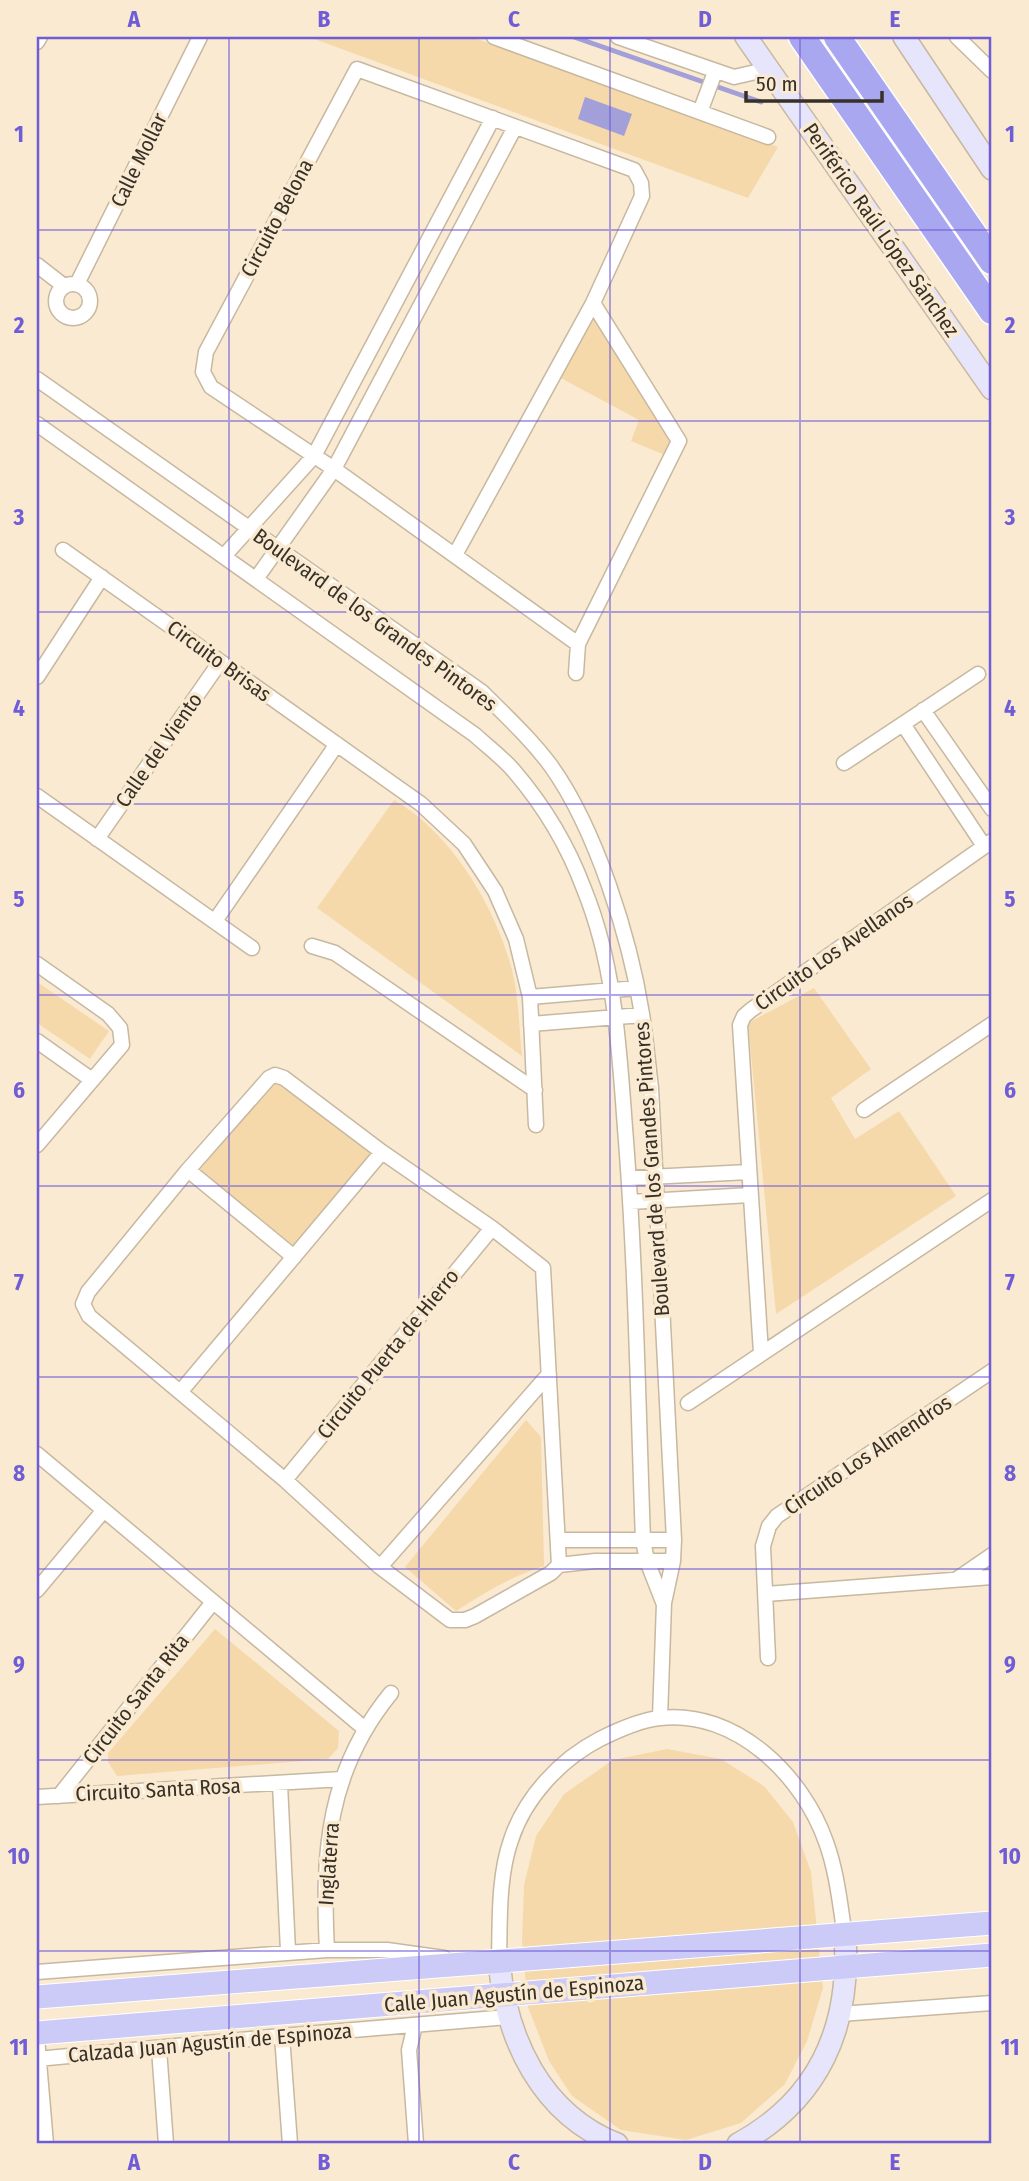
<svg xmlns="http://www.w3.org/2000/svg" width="1029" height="2181" font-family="'Fira Sans Condensed',sans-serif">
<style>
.green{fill:#f5d9ab}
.water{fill:#a29fd9}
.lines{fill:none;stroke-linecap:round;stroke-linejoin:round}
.stream{stroke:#a29fd9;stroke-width:5}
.street-casing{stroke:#c7b8a0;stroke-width:17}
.secondary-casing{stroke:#c7b8a0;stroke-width:24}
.primary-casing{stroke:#fff;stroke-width:25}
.highway-casing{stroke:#fff;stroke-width:29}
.street{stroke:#fff;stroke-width:14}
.secondary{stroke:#e6e5fb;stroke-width:21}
.primary{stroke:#cccaf7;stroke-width:23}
.highway{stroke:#aaa7f1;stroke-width:26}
.grid{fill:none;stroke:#6f5cd7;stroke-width:2;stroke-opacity:0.55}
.labels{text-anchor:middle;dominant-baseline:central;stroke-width:7;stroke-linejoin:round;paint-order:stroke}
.street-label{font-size:21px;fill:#363027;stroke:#faead1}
.neatline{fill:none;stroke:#6f5cd7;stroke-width:2.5}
.grid-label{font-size:23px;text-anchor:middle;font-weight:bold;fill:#6f5cd7}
</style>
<rect width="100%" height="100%" fill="#faead1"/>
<path class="green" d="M309,37h163l306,110 -30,51z
M594,309l81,132 -8,15 -36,-15 8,-21 -82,-44z
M394,800c57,32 102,108 118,170 7,28 7,58 10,86l-205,-148z
M37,982l72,49 -19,28 -53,-36z
M814,988l57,81 -40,29 24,41 44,-28 57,85 -180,118 -28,-291z
M276,1078l99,76 -80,95 -103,-79z
M526,1420l15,17 3,129c-32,10 -60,27 -88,45l-51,-44z
M215,1629l124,102 -1,17 -10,11 -211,17 -9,-14v-9z
M667,1749l54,10 43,27 29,36 18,50 12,116 -16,53 -22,43 -44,39 -55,17 -65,-10 -49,-34 -23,-35 -21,-54 -6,-66 2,-56 12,-49 28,-42 49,-34z"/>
<path class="water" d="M585,97l47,17 -8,22 -46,-17z"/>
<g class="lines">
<path class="stream" d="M574,37l187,65"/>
<defs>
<path id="street" d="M494,37l274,100
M618,37l116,40 35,-8
M957,37l35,34
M37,42l3,-5
M700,112l15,-40
M37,265l27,21
M77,284l123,-247
M56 301a17 17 0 1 1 34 0a17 17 0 1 1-34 0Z
M37,379l445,313c24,24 49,47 69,74 45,63 79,172 91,248 4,25 6,50 9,74l23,452 -1,21 -9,42 -4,115
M37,424l438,311c13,12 28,23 39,36 30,35 54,75 70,118 31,76 35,158 41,239 11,137 13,275 18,412l4,21 16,41
M63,550l358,254 43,40 31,47 21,48 14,58 6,128
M455,555l138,-252 49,-107 -1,-13 -7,-13 -277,-101 -151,283 -3,20 8,15 123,82 244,175
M224,556l90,-100 179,-338
M256,579l78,-110 181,-342
M576,673l2,-29 101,-203 -86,-138
M37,677l65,-100
M923,710l69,99
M903,724l81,122
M844,763l134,-89
M37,796l215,152
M97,839l123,-177
M215,921l122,-177
M312,946l23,7 200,137
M37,964l71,50 12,14 2,17 -85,100
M530,997l107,-9
M531,1024l111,-9
M37,1041l55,39
M864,1110l128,-86
M188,1170l106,87
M629,1178l120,-6
M630,1202l120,-7
M761,1353l-21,-328 4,-9 7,-6 241,-169
M181,1391l201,-239
M688,1403l304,-203
M37,1454l328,275
M285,1480l207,-252
M560,1540h114
M559,1565l-16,-297 -51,-40 -110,-76 -98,-74 -9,-3 -6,3 -81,92 -100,122 -5,12 6,12 196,164 95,87 70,53h15l10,-4 76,-43 8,-8 36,-4h78
M380,1567l169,-193
M957,1579l35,-24
M37,1590l67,-80
M766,1594l226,-17
M768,1658l-5,-112 6,-20 8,-10 215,-145
M280,1784l8,167
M59,1796l154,-194
M37,1797l305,-18
M327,1950c-5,-97 0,-179 64,-257
M499,1961c1,-40 -1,-84 12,-121 14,-43 50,-81 89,-101 18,-9 40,-19 60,-21 76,-9 143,58 166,124 11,30 14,63 19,94
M37,1972l290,-22h60l57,8
M840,2014l152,-11
M415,2025l-6,25 7,94
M282,2036l8,108
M37,2038l9,106
M159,2049l7,95
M37,2059l245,-23 226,-19"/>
<path id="secondary" d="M746,37l246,352
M904,37l88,132
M499,1961c7,78 42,153 118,183
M738,2144c81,-44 113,-117 107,-208"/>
<path id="primary" d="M37,1997l955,-74
M37,2033l955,-78"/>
<path id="highway" d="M802,37l190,274
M837,37l155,224"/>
</defs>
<use href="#street" class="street-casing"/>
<use href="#secondary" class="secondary-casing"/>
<use href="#primary" class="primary-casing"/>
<use href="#highway" class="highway-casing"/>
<use href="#street" class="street"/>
<use href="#secondary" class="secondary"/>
<use href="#primary" class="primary"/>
<use href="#highway" class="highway"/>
</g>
<path class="grid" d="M229,37v2107M419,37v2107M610,37v2107M800,37v2107M37,230h955M37,421h955M37,612h955M37,804h955M37,995h955M37,1186h955M37,1377h955M37,1569h955M37,1760h955M37,1951h955"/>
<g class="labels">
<g class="street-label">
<text transform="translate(139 160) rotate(-64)">Calle Mollar</text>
<text transform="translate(277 218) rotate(-62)">Circuito Belona</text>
<text transform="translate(881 230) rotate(55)">Periférico Raúl López Sánchez</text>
<text transform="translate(375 620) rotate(36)">Boulevard de los Grandes Pintores</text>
<text transform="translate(219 661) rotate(36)">Circuito Brisas</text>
<text transform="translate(159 750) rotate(-55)">Calle del Viento</text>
<text transform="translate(834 952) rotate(-35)">Circuito Los Avellanos</text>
<text transform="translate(652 1169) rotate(-94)">Boulevard de los Grandes Pintores</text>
<text transform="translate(388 1354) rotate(-51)">Circuito Puerta de Hierro</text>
<text transform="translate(868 1455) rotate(-34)">Circuito Los Almendros</text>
<text transform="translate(136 1699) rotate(-52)">Circuito Santa Rita</text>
<text transform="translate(158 1790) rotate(-3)">Circuito Santa Rosa</text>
<text transform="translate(329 1864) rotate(-86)">Inglaterra</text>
<text transform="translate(514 1994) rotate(-5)">Calle Juan Agustín de Espinoza</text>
<text transform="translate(210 2043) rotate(-5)">Calzada Juan Agustín de Espinoza</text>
</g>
</g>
<rect width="1029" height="2181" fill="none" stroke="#faead1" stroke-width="77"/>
<path d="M746 91v10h136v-10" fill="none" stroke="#363027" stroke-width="3.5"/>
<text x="756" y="91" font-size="21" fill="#363027" stroke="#faead1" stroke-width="5" paint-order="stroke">50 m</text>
<rect x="38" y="38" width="952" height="2104" class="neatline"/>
<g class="grid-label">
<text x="134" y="27">A</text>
<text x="324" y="27">B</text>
<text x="514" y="27">C</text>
<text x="705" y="27">D</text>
<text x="895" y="27">E</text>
<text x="19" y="142">1</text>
<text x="1010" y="142">1</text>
<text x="19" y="333">2</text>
<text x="1010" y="333">2</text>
<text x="19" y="525">3</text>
<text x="1010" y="525">3</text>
<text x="19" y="716">4</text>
<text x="1010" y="716">4</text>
<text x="19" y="907">5</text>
<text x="1010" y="907">5</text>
<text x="19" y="1098">6</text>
<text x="1010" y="1098">6</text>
<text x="19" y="1290">7</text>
<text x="1010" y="1290">7</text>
<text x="19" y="1481">8</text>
<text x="1010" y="1481">8</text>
<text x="19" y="1672">9</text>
<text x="1010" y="1672">9</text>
<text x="19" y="1864">10</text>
<text x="1010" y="1864">10</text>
<text x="19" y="2055">11</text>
<text x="1010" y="2055">11</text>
<text x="134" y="2170">A</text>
<text x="324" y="2170">B</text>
<text x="514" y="2170">C</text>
<text x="705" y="2170">D</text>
<text x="895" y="2170">E</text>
</g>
</svg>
